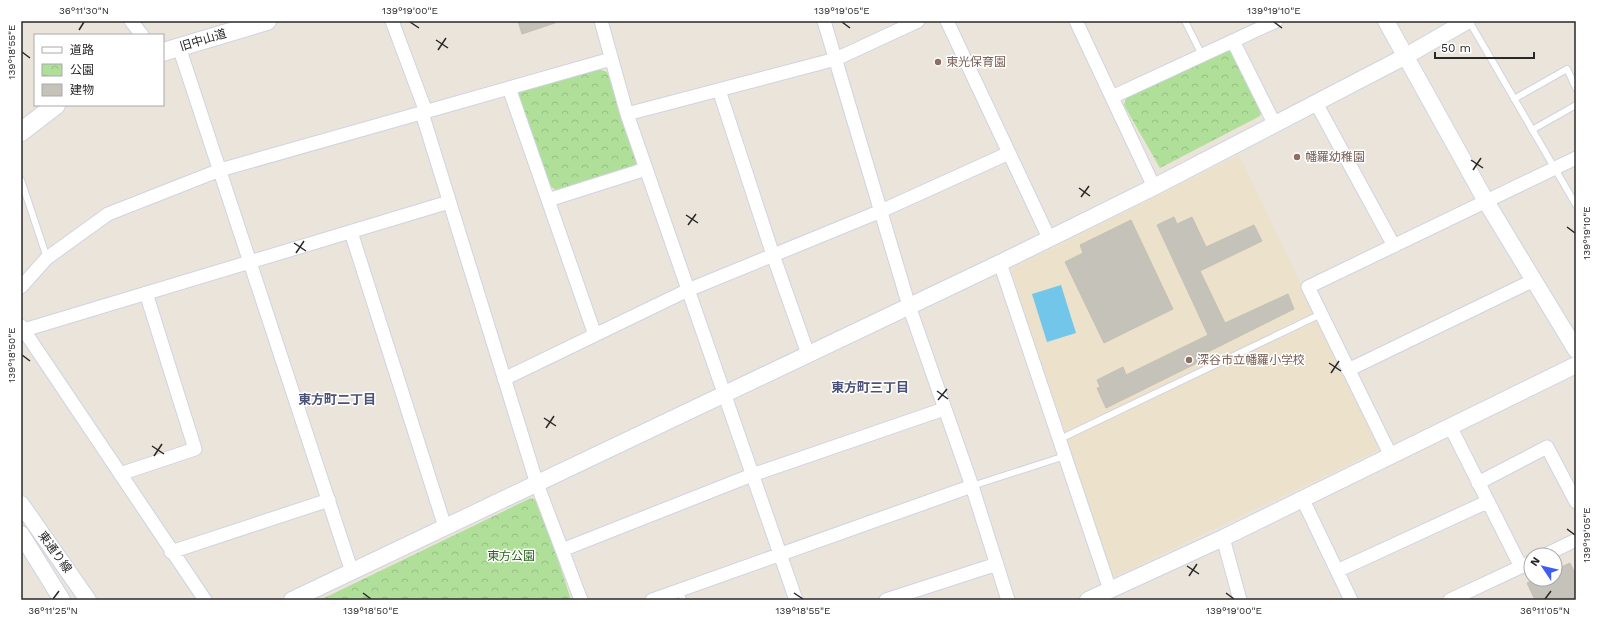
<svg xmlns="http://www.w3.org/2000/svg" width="1597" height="621" font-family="'Work Sans','Noto Sans JP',sans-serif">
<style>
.education{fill:#ece1ca}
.park{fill:url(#park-crowns)}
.water{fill:#71c6e9}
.building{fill:#c5c2b9;stroke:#c5c0b4}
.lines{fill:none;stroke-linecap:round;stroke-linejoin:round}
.service-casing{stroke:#d0d3e1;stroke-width:8}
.minor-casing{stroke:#d0d3e1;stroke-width:15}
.tertiary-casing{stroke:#d0d3e1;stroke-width:18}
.secondary-casing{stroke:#d0d3e1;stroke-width:20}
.service{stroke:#fff;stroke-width:6}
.minor{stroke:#fff;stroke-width:13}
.tertiary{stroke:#fff;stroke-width:16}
.secondary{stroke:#fff;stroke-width:18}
.ticks{fill:none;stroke:#282828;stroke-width:1.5}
.education-dot{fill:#8d6e63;stroke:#fff;stroke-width:1.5}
.labels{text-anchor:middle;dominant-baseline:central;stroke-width:3;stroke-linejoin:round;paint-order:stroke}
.street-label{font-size:12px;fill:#282828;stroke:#fff}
.education-label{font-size:12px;fill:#785e54;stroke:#fff;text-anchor:start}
.park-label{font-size:12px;fill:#29611c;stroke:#fff}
.neighbourhood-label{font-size:13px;font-weight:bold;fill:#4b5277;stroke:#fff}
.neatline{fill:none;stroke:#282828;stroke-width:1.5}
.ticks-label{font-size:10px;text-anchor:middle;fill:#282828}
</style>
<defs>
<pattern id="park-crowns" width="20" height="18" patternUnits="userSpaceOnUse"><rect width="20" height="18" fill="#afdf98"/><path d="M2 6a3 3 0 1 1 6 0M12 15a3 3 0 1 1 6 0" fill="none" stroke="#97bf83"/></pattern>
</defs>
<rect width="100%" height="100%" fill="#eae4da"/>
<path class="education" d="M1239,155l140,291 -2,5 -261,125 -5,-2 -99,-300 1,-6z"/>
<path class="park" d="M1227,51l6,1 29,58 -2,6 -100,52 -36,-63 2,-7z
M596,68l11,4 31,86 -3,8 -78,25 -8,-6 -32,-93z
M531,498l8,4 32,98h-251z"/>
<path class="water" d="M1061,285l15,48 -29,9 -15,-48z"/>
<path class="building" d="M518,21h37v2l-33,11z
M1174,217l3,7 15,-7 14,30 48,-22 8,16 -62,30 25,52 63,-29 6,15 -88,44v2l-10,5 1,3 -91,45 -9,-20 3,-1 -3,-7 26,-13 3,8 82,-40 -51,-110z
M1131,220l42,89 -69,34 -39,-81 18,-9 -3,-8z
M1570,563l6,12v25h-41l-8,-17 9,-4h19v-9z"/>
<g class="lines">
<defs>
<path id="service" d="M1185,21l17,34
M1469,21l107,184
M1514,99l53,-30 9,19
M1532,130l44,-25
M21,180l26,78
M1060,439l261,-125
M972,486l93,-30
M680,590l3,10"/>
<path id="minor" d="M131,21l11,14
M392,21l34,91
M601,21l26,93 169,486
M824,21l85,285 63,180 36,114
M947,21l102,217
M1076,21l78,166
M1233,41l42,84
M179,47l173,525
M509,88l86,247
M719,90l54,165 35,99
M1112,97l164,-76
M1316,103l78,143
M422,113l115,371 44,116
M627,114l209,-55 82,-38
M548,200l98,-31
M351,232l94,295
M1000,263l110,327
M21,287l26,-29 61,-44 112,-44 391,-111
M21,326l184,274
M24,330l425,-128
M1348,370l186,-90
M504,379l184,-89 193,-79 128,-58
M1451,428l70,139
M1391,456l-83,-169 268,-129
M120,474l75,-25 -49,-156
M1478,483l69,-36 29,55
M1303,500l48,100
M1223,538l17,62
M562,550l190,-75 192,-66
M171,552l158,-52
M1545,555l31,-15
M1337,571l150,-69
M652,600l320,-114
M886,600l111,-36
M1450,600l81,-38"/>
<path id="tertiary" d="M1386,21l101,182 89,147
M21,504l67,96
M21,534l41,66
M292,600l708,-337 154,-76 252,-131 61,-35
M1088,600l135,-62 353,-173"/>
<path id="secondary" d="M163,52l104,-31
M21,132l35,-27"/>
</defs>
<use href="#service" class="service-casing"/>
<use href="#minor" class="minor-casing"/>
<use href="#tertiary" class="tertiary-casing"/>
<use href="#secondary" class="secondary-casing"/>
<use href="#service" class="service"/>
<use href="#minor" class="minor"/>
<use href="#tertiary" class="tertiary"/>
<use href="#secondary" class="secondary"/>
</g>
<path class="ticks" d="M410,22l9,6M842,22l8,6M1274,22l8,6M79,30l5,-8M436,40l12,8M438,50l8,-12M22,52l8,6M1471,160l12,8M1473,170l8,-12M1079,188l11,8M1081,197l8,-11M686,215l12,8M688,225l8,-11M1567,227l8,6M294,243l12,8M296,253l8,-12M22,355l8,6M1329,363l12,8M1331,373l8,-12M937,391l11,8M938,400l9,-11M544,418l12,8M546,428l8,-12M152,446l12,8M154,456l8,-12M1567,529l8,6M1187,566l12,8M1189,576l8,-12M363,593l8,6M794,593l9,6M1226,593l8,6M53,599l6,-8M1545,599l6,-8"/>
<g class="education-dot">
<circle cx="938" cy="62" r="4"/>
<circle cx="1297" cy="157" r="4"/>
<circle cx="1189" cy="360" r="4"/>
</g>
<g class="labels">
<g class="street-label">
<text transform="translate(203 40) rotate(-17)">旧中山道</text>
<text transform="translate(55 552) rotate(54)">東通り線</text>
</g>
<g class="education-label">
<text x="946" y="62">東光保育園</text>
<text x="1305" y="157">幡羅幼稚園</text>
<text x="1197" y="360">深谷市立幡羅小学校</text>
</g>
<g class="park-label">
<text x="511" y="556">東方公園</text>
</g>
<g class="neighbourhood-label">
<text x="870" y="387">東方町三丁目</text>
<text x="337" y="399">東方町二丁目</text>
</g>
</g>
<rect width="1597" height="621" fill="none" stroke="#ffffff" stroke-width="44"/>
<rect x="34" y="34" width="130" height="72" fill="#ffffff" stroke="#a9a9a9"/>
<rect x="42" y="47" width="20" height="6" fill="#ffffff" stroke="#a9a9a9"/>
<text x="70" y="54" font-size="12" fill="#282828">道路</text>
<rect x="42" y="64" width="20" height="12" fill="url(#park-crowns)" stroke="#a9a9a9"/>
<text x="70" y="74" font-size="12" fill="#282828">公園</text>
<rect x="42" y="84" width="20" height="12" fill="#c5c2b9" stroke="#a9a9a9"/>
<text x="70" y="94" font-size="12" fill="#282828">建物</text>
<g transform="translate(1543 567) rotate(305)"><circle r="19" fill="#ffffff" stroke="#a9a9a9"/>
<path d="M0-3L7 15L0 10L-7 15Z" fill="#3f5df2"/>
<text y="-6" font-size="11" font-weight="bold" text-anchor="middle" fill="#282828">N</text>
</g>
<path d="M1435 52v6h99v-6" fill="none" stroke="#282828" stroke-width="2"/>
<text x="1441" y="52" font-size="12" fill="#282828" stroke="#ffffff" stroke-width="3" paint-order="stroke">50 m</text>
<rect x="22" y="22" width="1553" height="577" class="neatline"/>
<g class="ticks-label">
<text x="84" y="14">36°11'30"N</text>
<text x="410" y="14">139°19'00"E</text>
<text x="842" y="14">139°19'05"E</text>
<text x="1274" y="14">139°19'10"E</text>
<text transform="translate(11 52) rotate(-90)" y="4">139°18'55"E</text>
<text transform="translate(1586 233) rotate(-90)" y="4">139°19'10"E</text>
<text transform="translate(11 355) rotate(-90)" y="4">139°18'50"E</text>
<text transform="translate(1586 535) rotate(-90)" y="4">139°19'05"E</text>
<text x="53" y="614">36°11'25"N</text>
<text x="371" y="614">139°18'50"E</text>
<text x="803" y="614">139°18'55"E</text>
<text x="1234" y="614">139°19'00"E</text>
<text x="1545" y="614">36°11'05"N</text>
</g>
</svg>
